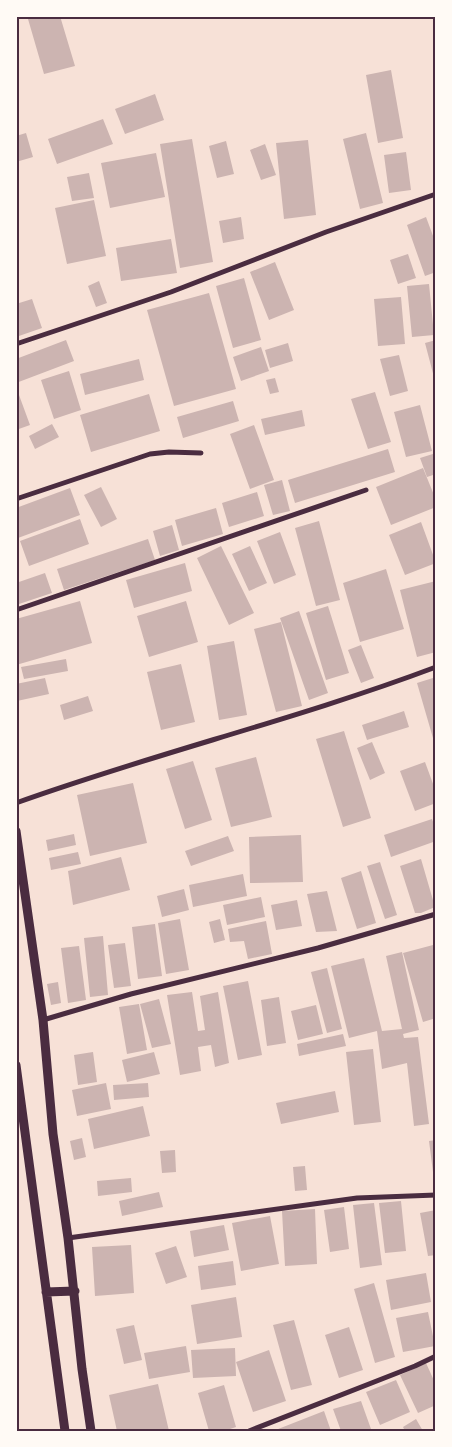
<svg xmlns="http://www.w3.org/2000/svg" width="452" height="1447" font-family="Ubuntu,sans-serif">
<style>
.building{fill:#ccb4b1}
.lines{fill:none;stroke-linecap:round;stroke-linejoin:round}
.minor{stroke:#4a2c40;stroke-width:5}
.tertiary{stroke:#4a2c40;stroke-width:9}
.neatline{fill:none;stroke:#4a2c40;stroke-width:2}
</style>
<rect width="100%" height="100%" fill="#f7e1d7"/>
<path class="building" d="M38,16h22l15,50 -31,8 -16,-55z
M391,70l12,68 -25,5 -12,-68z
M155,94l9,26 -39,14 -10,-25z
M103,119l10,25 -56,20 -9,-25z
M26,133l7,24 -17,5v-26z
M366,133l17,70 -23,6 -17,-70z
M192,139l21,123 -33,6 -20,-124z
M308,140l8,75 -32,4 -8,-76z
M226,141l8,33 -17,4 -8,-32z
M265,144l11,31 -15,5 -11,-30z
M406,152l5,38 -22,3 -5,-38z
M156,153l9,44 -55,11 -9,-45z
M89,173l5,25 -22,3 -5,-24z
M94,200l12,56 -39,8 -12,-56z
M241,217l3,22 -21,4 -4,-22z
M426,217l10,27v28l-11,4 -18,-51z
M171,239l6,34 -56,8 -5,-33z
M408,254l8,24 -18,6 -8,-24z
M275,262l19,48 -25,10 -19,-48z
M244,278l17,62 -28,8 -17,-62z
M99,281l8,22 -11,4 -8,-21z
M429,284l5,51 -22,2 -5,-51z
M209,293l27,96 -62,17 -27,-96z
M401,297l4,47 -27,2 -4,-47z
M32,299l10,29 -26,9v-33z
M66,340l8,21 -58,22v-24z
M436,340v41h-1l-10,-38z
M288,343l5,18 -23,7 -5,-18z
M261,347l8,24 -28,10 -8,-24z
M399,355l9,36 -18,5 -10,-37z
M139,359l5,21 -59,15 -5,-21z
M69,371l12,39 -27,9 -13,-39z
M275,378l4,14 -9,2 -4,-14z
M375,392l16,50 -23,7 -17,-50z
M149,394l11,37 -69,21 -11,-37z
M19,395l11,30 -14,5v-34z
M233,401l6,20 -56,17 -6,-21z
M420,405l12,46 -26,6 -12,-45z
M302,410l3,16 -40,9 -4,-16z
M52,424l7,13 -24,12 -6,-13z
M254,425l20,55 -24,9 -20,-55z
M388,449l7,23 -100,31 -7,-23z
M436,453v21l-9,3 -7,-19z
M423,468l13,32v7l-45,18 -15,-38z
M282,480l8,31 -17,4 -9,-30z
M101,487l16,32 -16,8 -17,-32z
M70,488l10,27 -62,23 -2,-6v-24z
M257,492l7,24 -35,11 -7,-24z
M216,508l7,26 -41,12 -7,-26z
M80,519l9,25 -60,22 -9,-25z
M319,521l21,79 -24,6 -21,-78z
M421,522l15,41 -31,12 -16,-40z
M172,525l7,25 -19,6 -7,-25z
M280,532l16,43 -22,9 -17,-43z
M148,539l7,21 -91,30 -7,-21z
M221,546l33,67 -25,12 -32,-67z
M250,546l17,37 -18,8 -17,-37z
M185,563l7,28 -58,17 -8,-28z
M386,569l18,60 -44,13 -17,-59z
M45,573l7,20 -36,12v-22z
M436,581v71l-19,5 -17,-67z
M80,601l12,42 -76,22v-46z
M186,601l12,41 -49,15 -12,-41z
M328,606l21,67 -23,7 -20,-67z
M299,611l29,82 -19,7 -29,-82z
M281,622l21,84 -26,6 -22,-83z
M234,641l13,74 -28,5 -12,-74z
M361,645l13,33 -13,5 -13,-33z
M66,659l2,12 -44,8 -3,-12z
M181,664l14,58 -34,8 -14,-58z
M436,677v68h-1l-18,-62z
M45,678l4,16 -32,7 -1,-17z
M88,696l5,15 -29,9 -4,-15z
M404,711l5,16 -42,13 -5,-15z
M344,731l27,87 -28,9 -27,-88z
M372,742l13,31 -15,7 -13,-32z
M256,757l16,60 -41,10 -16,-59z
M193,761l19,59 -27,9 -19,-60z
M425,762l11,30v11l-21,8 -15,-40z
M133,783l14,60 -57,13 -13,-61z
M432,819l4,11v11l-45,16 -7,-22z
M74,834l2,11 -28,6 -2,-11z
M301,835l2,47 -53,1 -1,-46z
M228,836l6,15 -43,15 -6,-15z
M78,852l3,12 -30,6 -2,-12z
M121,857l9,33 -57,15 -5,-34z
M421,859l14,48 -14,6h-6l-15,-47z
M380,862l17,53 -12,4 -18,-53z
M361,871l15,52 -19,6 -16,-51z
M243,874l4,22 -54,11 -4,-22z
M184,889l5,21 -27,7 -5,-21z
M327,891l10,40 -21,1 -9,-38z
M261,897l4,20 -38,8 -4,-20z
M297,900l5,26 -26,4 -5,-25z
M180,919l9,51 -23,4 -8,-51z
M220,919l5,21 -11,3 -5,-21z
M266,921l6,33 -24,5 -4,-18 -14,1 -2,-13z
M155,924l7,52 -24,3 -6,-52z
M103,936l5,59 -18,2 -6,-59z
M125,943l6,43 -17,2 -6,-43z
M433,945l3,9v64l-13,4 -20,-69z
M79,946l7,54 -18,3 -7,-55z
M402,952l17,78 -16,4 1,4 14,-1 11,87 -15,2 -7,-63 -25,6 -5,-38 -28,7 -18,-72 33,-8 18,73 20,-2 -16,-73z
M327,968l15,61 -15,4 -16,-61z
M248,981l14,74 -24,5 -15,-74z
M58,982l3,21 -10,2 -4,-21z
M192,992l6,39 7,-1 -5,-34 18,-4 11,71 -14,4 -4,-22 -13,2 3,24 -21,4 -13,-80z
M279,997l7,46 -19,3 -6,-46z
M159,999l12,45 -19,4 -12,-44z
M139,1004l8,46 -20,4 -8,-47z
M316,1005l7,29 -25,6 -7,-29z
M343,1034l3,12 -47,10 -2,-12z
M373,1049l8,73 -27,3 -8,-73z
M93,1052l4,30 -19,3 -4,-30z
M154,1052l6,22 -33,8 -5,-22z
M106,1083l5,26 -34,7 -5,-26z
M148,1083l1,14 -35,3 -1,-15z
M335,1091l4,21 -58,12 -5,-21z
M143,1106l7,30 -56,13 -6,-30z
M82,1138l4,19 -12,3 -4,-19z
M436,1140v31l-3,1 -4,-31z
M175,1150l1,22 -14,1 -2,-22z
M305,1166l2,24 -12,1 -2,-24z
M131,1178l1,14 -34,4 -1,-15z
M159,1192l4,15 -41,9 -3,-15z
M401,1201l5,50 -21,2 -6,-50z
M374,1203l8,62 -22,3 -7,-63z
M344,1207l5,42 -19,3 -6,-42z
M315,1209l2,55 -32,2 -3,-55z
M436,1210v45l-8,1 -8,-43z
M270,1216l9,48 -38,7 -9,-48z
M224,1225l5,25 -35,7 -4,-26z
M131,1245l3,48 -39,3 -3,-49z
M176,1246l11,31 -21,7 -11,-31z
M233,1261l3,24 -35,5 -3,-24z
M426,1273l5,29 -40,8 -5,-30z
M374,1283l21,74 -20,6 -21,-74z
M236,1297l6,40 -45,7 -6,-39z
M428,1312l7,34 -32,6 -7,-34z
M294,1320l18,65 -21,5 -18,-65z
M134,1325l8,35 -18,4 -8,-35z
M349,1327l14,43 -24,8 -14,-43z
M186,1346l4,26 -41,7 -5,-26z
M235,1348l1,28 -43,2 -2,-28z
M269,1350l17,51 -33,11 -17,-50z
M426,1363l10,22v20l-18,8 -18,-38z
M396,1380l14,32 -30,13 -14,-33z
M158,1384l11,47h-52l-8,-36z
M224,1385l12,42 -12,4h-15l-11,-38z
M361,1401l10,28 -30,2 -8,-22z
M324,1411l7,20h-58z
M416,1419l7,12h-18l-2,-4z"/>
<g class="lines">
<path class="minor" d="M16,344l155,-52 155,-60 110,-38
M16,499l134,-45 19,-2 32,1
M16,610l350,-120
M16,803c139,-50 282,-84 420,-136
M43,1020l88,-26 187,-46 118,-34
M68,1238l289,-40 79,-3
M249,1431l166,-65 21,-10"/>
<path class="tertiary" d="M16,831l27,189 10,114 15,104 14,131 9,62
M16,1065l49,366
M46,1292l29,-1"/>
</g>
<rect width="452" height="1447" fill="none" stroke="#fffaf5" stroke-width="35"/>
<rect x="18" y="18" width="416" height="1412" class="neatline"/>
</svg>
